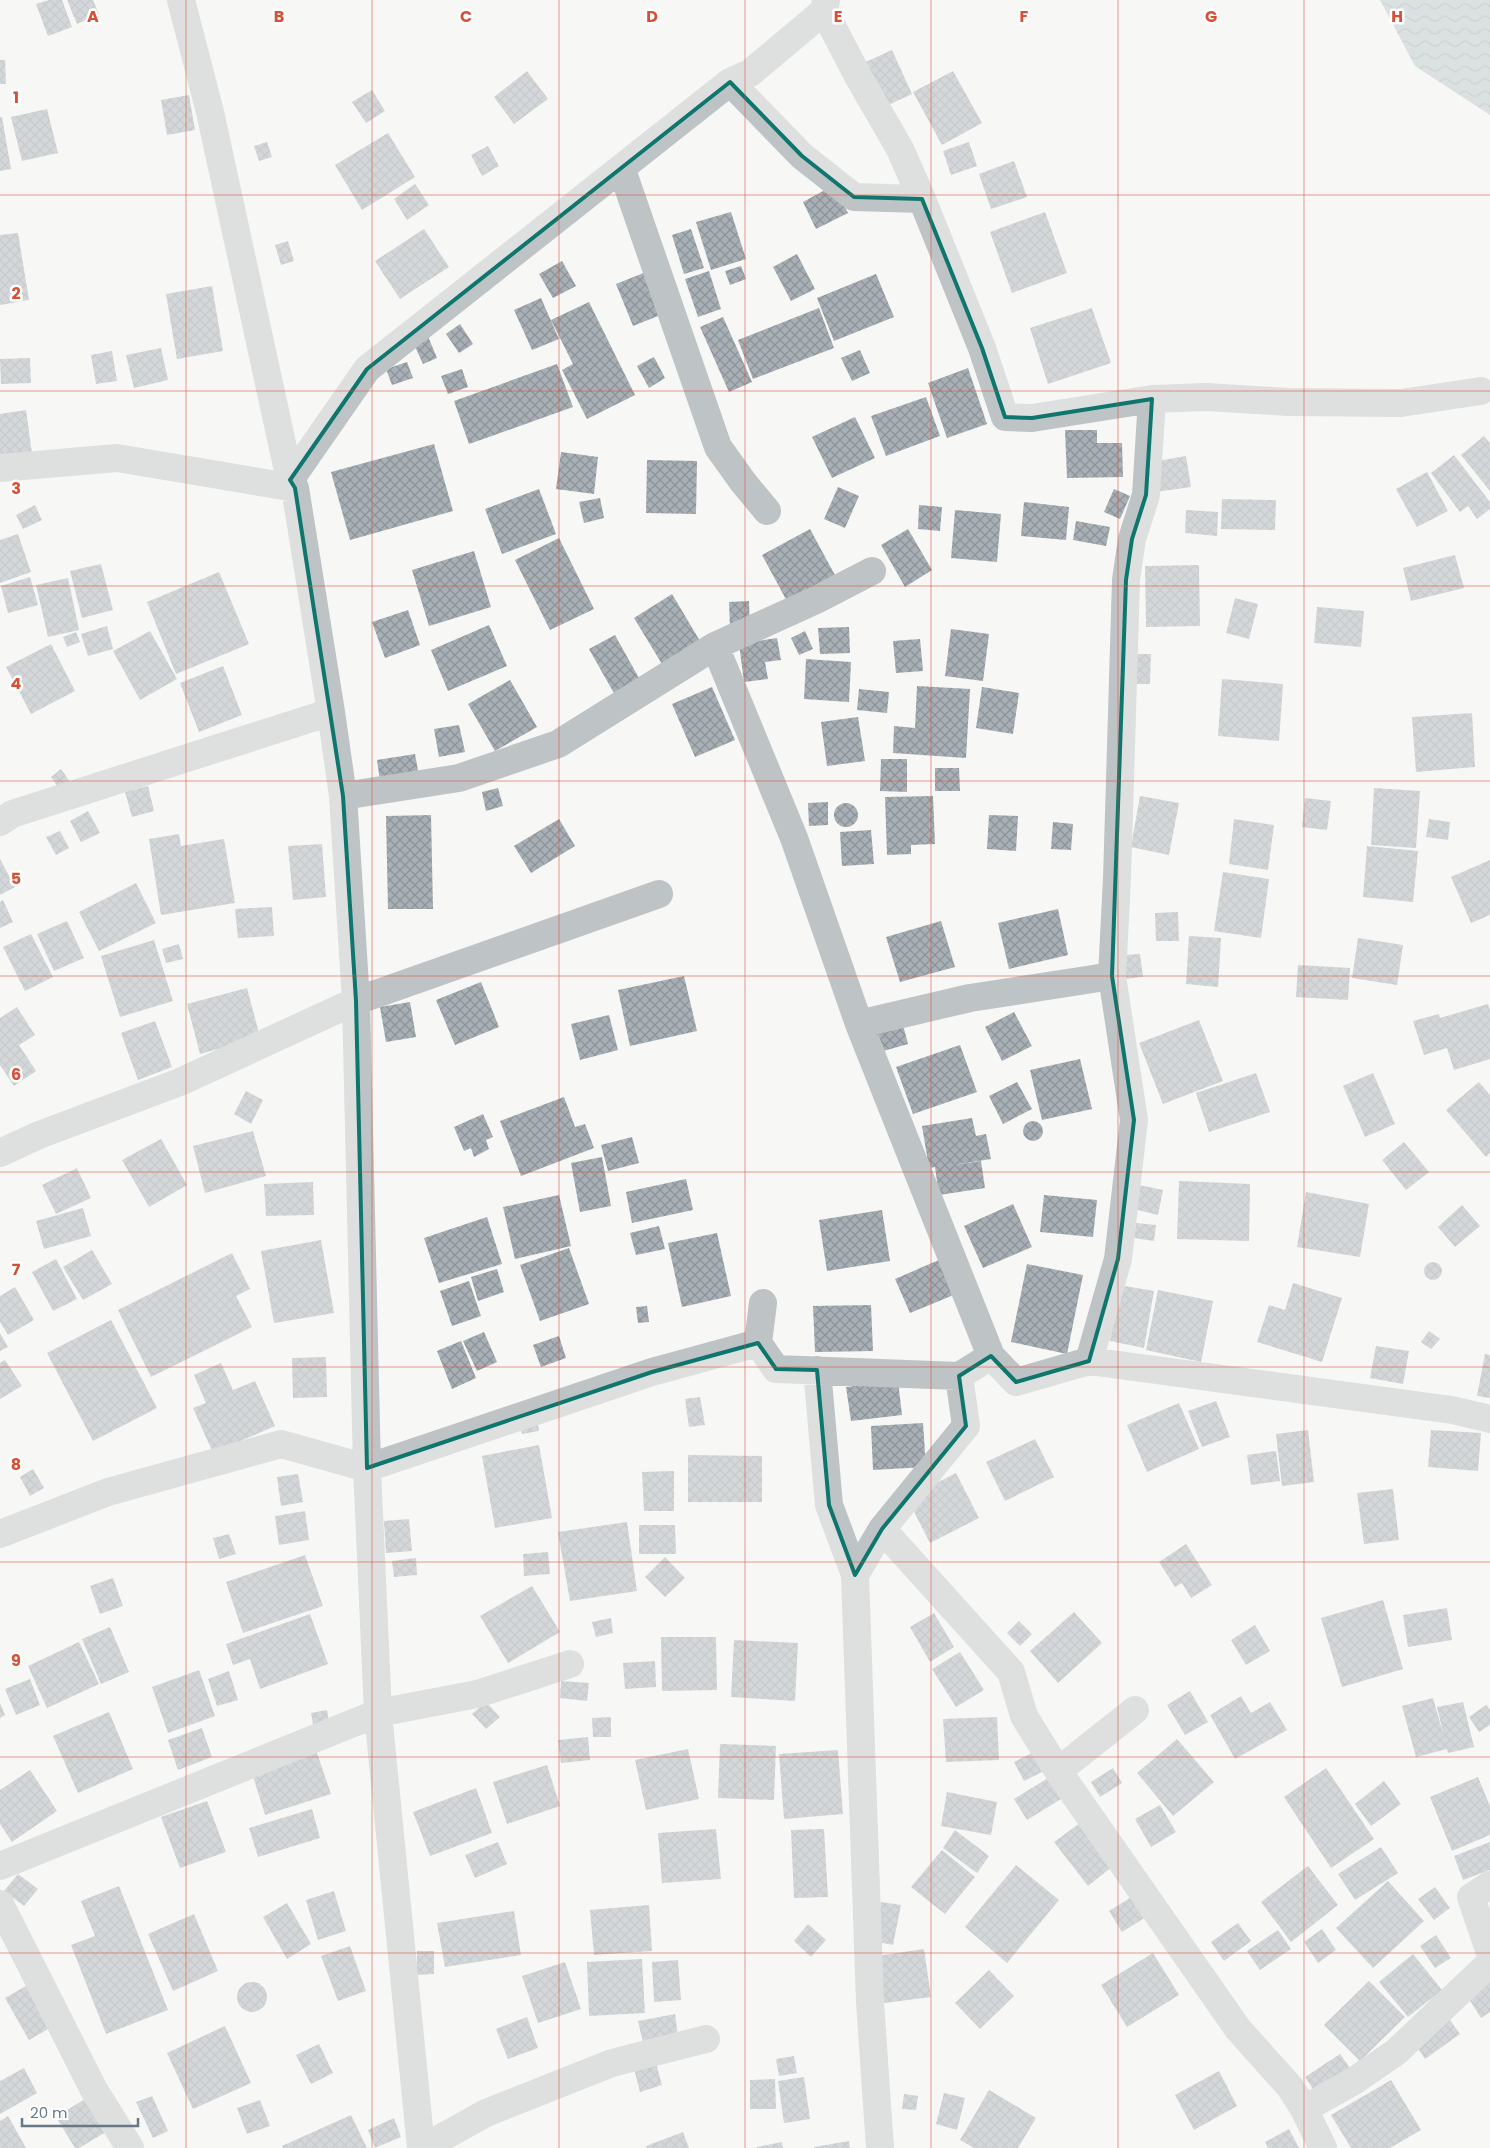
<svg xmlns="http://www.w3.org/2000/svg" width="1490" height="2148" font-family="Poppins,sans-serif">
<style>
.water{fill:url(#water-waves)}
.building{fill:url(#building-cross-hatch)}
.lines{fill:none;stroke-linecap:round;stroke-linejoin:round}
.minor{stroke:#bec3c6;stroke-width:28}
.marked{fill:none;stroke:#0f766e;stroke-width:4;stroke-linejoin:round}
.grid{fill:none;stroke:#d74f35;stroke-width:1;stroke-opacity:0.55}
.grid-label{font-size:16px;text-anchor:middle;font-weight:bold;fill:#d74f35;stroke:#fff;stroke-width:5;stroke-linejoin:round;paint-order:stroke}
</style>
<defs>
<pattern id="water-waves" width="16" height="10" patternUnits="userSpaceOnUse" patternTransform="scale(1.25)"><rect width="16" height="10" fill="#b8c4c8"/><path d="M0 5q4-4 8 0t8 0" fill="none" stroke="#99a4a8"/></pattern>
<pattern id="building-cross-hatch" width="8" height="8" patternUnits="userSpaceOnUse" patternTransform="scale(1.25)"><rect width="8" height="8" fill="#a8b0b5"/><path d="M0 0l8 8M0 8l8-8" fill="none" stroke="#8d9499"/></pattern>
</defs>
<rect width="100%" height="100%" fill="#f7f7f5"/>
<path class="water" d="M1380,0h110v115l-75,-49z"/>
<path class="building" d="M49,0h13l10,27 -24,9 -12,-32z
M67,0h26l6,14 -22,10z
M892,50l20,44 -30,14 -21,-44z
M0,60h5l1,24h-6z
M527,71l21,28 -34,25 -20,-27z
M953,71l29,52 -40,22 -29,-53z
M372,90l13,21 -19,12 -14,-21z
M189,95l6,35 -28,5 -6,-35z
M47,109l11,44 -36,8 -11,-44z
M0,117h2l9,52 -11,2z
M388,133l27,44 -53,33 -27,-45z
M267,142l5,15 -13,4 -5,-15z
M969,142l8,24 -26,9 -8,-24z
M488,146l11,20 -17,10 -11,-21z
M1014,161l13,36 -36,12 -12,-35z
M415,184l14,21 -22,15 -13,-21z
M834,185l14,28 -32,16 -13,-27z
M731,212l15,47 -35,11 -15,-48z
M1045,212l22,61 -55,20 -22,-61z
M424,229l25,38 -49,32 -25,-38z
M691,229l13,39 -20,6 -12,-39z
M18,233l11,67 -29,5v-70z
M288,241l6,20 -13,4 -6,-20z
M797,254l18,35 -24,12 -18,-34z
M562,261l14,25 -23,12 -14,-24z
M741,266l5,13 -16,6 -5,-14z
M709,271l12,38 -23,8 -13,-38z
M646,272l17,42 -30,12 -17,-42z
M876,274l18,43 -60,24 -17,-43z
M212,286l11,65 -46,8 -11,-65z
M541,298l18,41 -27,11 -18,-40z
M589,302l46,93 -48,24 -25,-49 11,-6 -22,-44z
M819,308l15,40 -81,31 -15,-39z
M1092,308l19,55 -63,21 -18,-56z
M723,317l29,65 -23,10 -29,-65z
M460,324l13,20 -14,9 -13,-19z
M427,334l10,24 -14,6 -11,-24z
M161,348l7,32 -34,8 -8,-33z
M860,350l10,23 -18,8 -11,-23z
M112,351l5,30 -21,3 -5,-29z
M654,357l11,21 -16,10 -12,-22z
M30,358l1,25 -30,1 -1,-25z
M407,362l6,16 -21,7 -6,-16z
M557,364l16,43 -104,37 -15,-43z
M968,368l19,56 -40,14 -19,-55z
M462,369l6,18 -20,7 -7,-18z
M926,397l14,39 -54,20 -15,-40z
M26,410l6,43 -32,4v-43z
M855,417l20,41 -43,20 -20,-41z
M1065,430h32v13h25l1,34 -56,1z
M1484,436l6,7v48l-29,-36z
M434,444l19,67 -103,29 -19,-68z
M561,452l37,5 -4,37 -38,-5z
M1454,455l36,47v7l-13,10 -9,-13 -8,6 -29,-39z
M1186,456l5,31 -35,5 -5,-30z
M647,460l50,1 -1,53 -50,-1z
M1427,472l21,39 -31,16 -21,-38z
M838,487l21,9 -14,32 -21,-9z
M539,489l17,45 -54,20 -17,-45z
M1114,489l16,7 -10,23 -16,-7z
M600,498l4,20 -20,5 -5,-21z
M1222,499l54,1 -1,30 -54,-1z
M1024,502l45,5 -3,33 -45,-4z
M35,505l7,15 -19,9 -7,-14z
M919,505l23,2 -2,24 -22,-2z
M955,510l46,4 -4,48 -46,-4z
M1186,510l32,2 -1,24 -32,-3z
M1076,521l34,6 -4,19 -33,-6z
M810,529l26,48 -48,26 -26,-48z
M908,529l24,41 -27,17 -24,-42z
M18,534l13,38 -31,11v-43z
M559,538l35,71 -44,21 -35,-70z
M474,551l17,56 -62,19 -17,-56z
M1455,555l9,33 -53,13 -8,-33z
M101,564l12,46 -31,8 -12,-47z
M1199,565l1,61 -54,1 -1,-61z
M219,572l30,72 -73,30 -29,-72z
M30,577l8,28 -30,8 -7,-27z
M68,578l11,52 -31,7 -12,-52z
M672,594l28,47 -38,23 -28,-46z
M1235,598l23,6 -9,35 -23,-6z
M749,601l1,28h-20l-1,-27z
M1317,607l47,4 -3,36 -47,-4z
M408,610l12,35 -35,13 -13,-36z
M489,625l18,41 -59,25 -17,-41z
M107,626l6,23 -25,7 -7,-22z
M849,627l1,26 -30,1 -2,-26z
M951,629l38,5 -6,47 -38,-5z
M150,631l27,48 -37,21 -27,-49z
M805,631l8,18 -14,6 -8,-17z
M76,632l4,10 -13,5 -4,-10z
M615,635l25,45 -25,15 -26,-46z
M777,638l4,22 -16,2 3,17 -24,3 -5,-38z
M920,639l3,32 -27,2 -3,-32z
M51,644l24,47 -44,23 -25,-47z
M1129,654h22l-1,30h-21z
M806,659l45,3 -2,40 -45,-3z
M223,666l19,49 -43,17 -19,-49z
M1222,679l61,5 -4,57 -61,-5z
M510,680l27,47 -42,24 -27,-47z
M917,686l53,3 -4,69 -73,-5 1,-27 21,2z
M712,687l23,53 -40,17 -23,-53z
M982,687l37,6 -6,41 -37,-6z
M859,689l30,3 -2,21 -30,-3z
M1472,713l3,54 -59,5 -4,-55z
M858,717l7,44 -38,5 -6,-44z
M459,725l6,27 -26,5 -5,-28z
M415,754l4,22 -39,5 -3,-21z
M881,759h26v33l-27,-1z
M935,768h24l1,23h-25z
M61,769l9,13 -10,8 -9,-13z
M148,786l6,25 -22,6 -7,-25z
M498,788l5,18 -17,5 -4,-19z
M1374,788l46,3 -4,57 -45,-3z
M933,796l2,48 -24,1v9l-24,1 -2,-58z
M1140,796l39,7 -10,52 -38,-8z
M1305,798l26,3 -4,29 -25,-3z
M828,802v23l-19,1 -1,-23z
M834 815a12 12 0 1 1 24 0a12 12 0 1 1-24 0Z
M88,811l12,22 -19,9 -11,-21z
M431,815l2,94h-45l-2,-93z
M989,815l29,1 -2,35 -29,-2z
M559,819l16,27 -44,27 -17,-27z
M1234,819l40,6 -6,45 -39,-6z
M1429,819l21,3 -2,18 -22,-3z
M1053,822l20,2 -2,26 -20,-1z
M871,830l3,34 -32,2 -2,-34z
M60,831l9,17 -13,7 -10,-18z
M179,834l2,12 43,-7 11,64 -74,12 -12,-76z
M322,844l4,53 -33,3 -5,-54z
M1367,846l51,5 -5,51 -50,-5z
M0,859l15,28 -15,8z
M1490,860v55l-19,8 -20,-46z
M1223,872l46,7 -8,59 -47,-7z
M136,883l20,40 -57,28 -20,-39z
M3,900l10,22 -13,6v-26z
M272,907l2,29 -36,2 -3,-29z
M1058,909l10,46 -59,14 -11,-46z
M1178,912l1,29h-23l-1,-28z
M67,921l17,37 -30,13 -17,-37z
M941,921l14,46 -55,15 -14,-45z
M31,934l22,43 -28,14 -22,-44z
M1189,936l32,2 -3,49 -32,-3z
M1358,938l45,7 -6,40 -45,-7z
M154,940l19,61 -53,16 -19,-61z
M179,944l4,15 -17,4 -4,-14z
M1140,954l3,23 -18,2 -2,-24z
M1298,965l52,3 -2,32 -52,-3z
M684,976l13,55 -67,15 -12,-56z
M481,982l18,45 -44,18 -19,-45z
M247,988l13,49 -60,17 -13,-50z
M410,1002l6,35 -30,5 -6,-35z
M1488,1004l2,7v48l-36,11 -7,-22 -23,7 -11,-34 26,-7 1,4z
M17,1007l18,28 -16,10 17,26 -22,15 -14,-21v-47z
M1014,1012l18,34 -30,15 -17,-34z
M609,1015l9,35 -38,10 -9,-36z
M1199,1020l24,61 -60,23 -24,-61z
M155,1021l17,46 -34,13 -17,-47z
M903,1025l5,19 -28,8 -5,-19z
M960,1045l17,47 -64,22 -17,-47z
M1080,1059l12,50 -50,11 -12,-50z
M1256,1073l14,39 -61,20 -13,-39z
M1373,1073l22,51 -30,13 -22,-51z
M1017,1082l15,27 -29,15 -14,-28z
M1479,1082l11,13v58l-4,4 -40,-47z
M246,1091l17,9 -12,24 -17,-10z
M564,1097l11,30 10,-3 9,24 -73,28 -21,-55z
M483,1114l10,23 -7,3 3,9 -15,8 -3,-9 -7,3 -10,-24z
M972,1118l4,18 10,-2 5,25 -44,7 34,-5 4,27 -46,7 -4,-28 -6,1 -7,-42z
M1023 1131a10 10 0 1 1 20 0a10 10 0 1 1-20 0Z
M253,1131l13,45 -61,17 -12,-47z
M632,1137l7,26 -31,8 -7,-26z
M161,1139l26,46 -38,22 -27,-47z
M1404,1142l25,30 -23,18 -24,-30z
M602,1157l9,49 -31,6 -9,-49z
M77,1168l14,30 -35,16 -14,-29z
M686,1179l7,31 -61,13 -6,-31z
M1179,1181l71,3 -1,57 -72,-2z
M313,1182l1,33 -48,1 -2,-32z
M1139,1185l24,5 -5,25 -24,-6z
M1306,1192l63,12 -9,53 -63,-10z
M559,1195l12,51 -56,13 -12,-52z
M1044,1195l53,5 -4,37 -53,-5z
M1013,1204l19,43 -49,21 -19,-42z
M1462,1205l18,21 -25,21 -17,-20z
M83,1208l8,28 -47,13 -8,-28z
M882,1210l8,51 -63,10 -8,-51z
M487,1217l15,47 -63,19 -15,-45z
M1136,1223l20,2 -2,16 -20,-3z
M659,1226l6,23 -29,6 -6,-22z
M717,1233l14,63 -49,11 -14,-64z
M321,1240l13,73 -60,10 -13,-72z
M569,1248l20,56 -49,17 -20,-56z
M92,1250l20,34 -29,16 -20,-33z
M232,1253l18,36 -14,7 16,31 -101,50 -33,-67z
M56,1259l21,40 -24,12 -21,-39z
M941,1259l15,35 -46,19 -15,-34z
M1424 1271a9 9 0 1 1 18 0a9 9 0 1 1-18 0Z
M1027,1264l56,11 -16,79 -56,-12z
M497,1269l7,23 -26,9 -7,-24z
M469,1281l12,35 -29,10 -12,-35z
M1293,1283l49,15 -20,64 -65,-20 12,-37 16,5z
M1119,1285l35,6 -10,57 -34,-7z
M15,1287l19,33 -26,15 -8,-13v-26z
M1158,1290l55,11 -12,61 -55,-12z
M871,1305l2,46 -58,1 -2,-46z
M647,1306l2,16 -11,1 -2,-16z
M111,1320l46,88 -64,33 -46,-88z
M1429,1331l11,8 -9,10 -10,-7z
M484,1332l13,30 -20,9 -14,-30z
M0,1333l8,14 -8,4z
M559,1336l7,22 -25,9 -8,-22z
M461,1341l15,37 -24,11 -15,-38z
M1376,1346l33,5 -6,33 -33,-6z
M1485,1354l5,1v43l-13,-2z
M326,1357l1,40 -34,1 -1,-40z
M5,1360l17,26 -22,13v-36z
M221,1363l12,27 22,-9 20,45 -62,27 -20,-45 13,-5 -12,-28z
M898,1381l4,34 -51,6 -5,-34z
M700,1397l5,28 -16,2 -4,-28z
M1216,1401l14,36 -28,10 -14,-36z
M1179,1403l20,46 -52,23 -20,-47z
M537,1417l2,14 -17,3 -3,-14z
M923,1423l3,44 -53,3 -2,-44z
M1308,1430l6,52 -32,4 -6,-52z
M1431,1430l50,3 -3,38 -50,-4z
M1035,1439l19,38 -49,24 -19,-39z
M539,1445l13,73 -57,10 -13,-72z
M1276,1451l4,30 -29,4 -4,-30z
M688,1455l74,1v46h-74z
M33,1469l11,19 -14,8 -10,-19z
M674,1471v40h-30l-2,-39z
M956,1473l23,45 -49,25 -23,-45z
M298,1474l5,28 -22,4 -4,-29z
M1393,1489l6,51 -35,4 -7,-51z
M305,1511l4,29 -30,5 -4,-29z
M409,1519l3,32 -26,2 -2,-32z
M627,1522l10,69 -67,10 -12,-69z
M639,1525h36l1,29h-37z
M229,1534l7,20 -17,5 -6,-21z
M1186,1544l26,41 -21,13 -9,-15 -7,4 -16,-25z
M548,1552l2,22 -26,2 -1,-22z
M305,1555l18,51 -80,27 -17,-51z
M665,1557l20,21 -20,19 -20,-20z
M416,1558l1,17 -23,2 -2,-16z
M113,1578l10,28 -23,8 -10,-28z
M532,1586l28,46 -52,31 -28,-47z
M1383,1600l20,69 -61,18 -21,-69z
M1447,1608l5,32 -44,7 -5,-32z
M1074,1612l28,31 -44,40 -28,-32z
M934,1613l20,34 -24,15 -20,-35z
M310,1614l18,50 -68,25 -10,-30 -17,6 -7,-21z
M611,1618l2,15 -17,4 -4,-15z
M1019,1621l13,13 -12,12 -13,-13z
M1255,1625l15,26 -24,14 -15,-25z
M110,1627l19,45 -28,12 -19,-45z
M661,1637h55l1,53 -55,1z
M734,1640l64,3 -3,58 -64,-4z
M79,1642l20,42 -52,24 -19,-42z
M960,1652l24,38 -28,17 -24,-38z
M655,1661l1,26 -31,2 -2,-26z
M199,1670l16,46 -47,17 -16,-46z
M229,1671l9,29 -21,6 -9,-27z
M30,1679l10,26 -24,10 -11,-26z
M561,1681l28,2 -2,18 -27,-3z
M1190,1691l18,31 -23,13 -18,-30z
M1241,1696l10,17 19,-11 17,28 -52,29 -25,-44z
M1433,1698l11,39 -7,-30 26,-5 11,45 -26,6 -1,-4 -31,8 -14,-51z
M486,1702l14,15 -14,12 -14,-15z
M0,1703l5,12 -5,3z
M1486,1705l4,5v15l-11,7 -10,-15z
M327,1710l3,17 -16,3 -3,-17z
M109,1712l24,57 -55,24 -25,-57z
M611,1717v20h-18l-1,-19z
M997,1717l2,43 -53,2 -3,-43z
M202,1728l10,29 -34,13 -10,-30z
M588,1737l2,23 -29,3 -3,-23z
M1177,1739l37,43 -41,34 -36,-43z
M720,1744l56,2 -2,54 -56,-2z
M688,1749l11,50 -53,11 -11,-50z
M838,1750l5,64 -59,5 -5,-65z
M317,1753l14,41 -66,21 -13,-42z
M1032,1753l10,19 -18,9 -10,-19z
M547,1765l13,41 -53,18 -14,-42z
M1113,1768l9,15 -22,14 -9,-15z
M1326,1768l48,71 -43,29 -47,-71z
M30,1770l27,41 -45,31 -12,-18v-34z
M1053,1775l13,21 -39,24 -13,-21z
M1478,1777l12,29v29l-38,16 -22,-54z
M1384,1781l17,23 -30,22 -16,-22z
M476,1788l16,45 -62,23 -17,-44z
M947,1792l50,10 -6,33 -50,-9z
M207,1801l19,51 -46,16 -19,-51z
M1160,1805l16,27 -25,15 -16,-28z
M312,1809l8,29 -62,19 -9,-29z
M1084,1820l33,43 -29,23 -34,-44z
M716,1829l5,50 -59,4 -4,-50z
M824,1829l4,68 -34,1 -3,-68z
M955,1830l34,26 -12,17 -34,-25z
M498,1842l9,22 -32,14 -10,-23z
M1490,1842v28l-27,10 -9,-24z
M1381,1847l17,26 -43,27 -17,-26z
M942,1850l33,27 -30,37 -34,-27z
M1016,1865l43,35 -52,63 -42,-36z
M1308,1866l30,39 -47,37 -30,-40z
M18,1874l20,15 -14,17 -20,-15z
M1388,1881l36,40 -51,47 -37,-40z
M119,1886l49,124 -62,24 -35,-89 24,-9 -14,-35z
M1435,1887l15,21 -16,12 -16,-21z
M334,1891l12,40 -28,9 -12,-40z
M1133,1896l13,21 -24,15 -13,-21z
M881,1902l20,3 -8,40 -20,-4z
M287,1903l24,41 -24,15 -24,-42z
M649,1905l3,46 -58,4 -4,-45z
M514,1911l7,44 -76,12 -8,-44z
M194,1914l24,57 -45,20 -25,-57z
M1238,1923l13,18 -27,20 -13,-19z
M808,1924l18,16 -15,17 -17,-16z
M1322,1929l14,21 -18,13 -14,-21z
M1278,1930l13,19 -31,21 -13,-19z
M1436,1935l15,23 -16,10 -15,-22z
M350,1946l16,45 -28,10 -17,-45z
M924,1949l7,48 -54,7 -7,-47z
M417,1951h17v23l-17,1z
M1153,1953l26,42 -52,32 -26,-42z
M1413,1954l29,36 -34,27 -29,-35z
M642,1959l3,54 -56,3 -2,-54z
M678,1960l3,40 -27,2 -2,-40z
M565,1962l16,47 -43,14 -16,-47z
M989,1970l25,26 -34,33 -25,-26z
M1490,1980v32l-9,6 -14,-22z
M1369,1981l36,36 -45,44 -36,-36z
M237 1997a15 15 0 1 1 30 0a15 15 0 1 1-30 0Z
M26,1986l24,42 -21,12 -24,-42z
M675,2014l3,22 -35,7 -5,-22z
M1447,2016l13,18 -35,25 -12,-18z
M527,2017l11,31 -30,11 -12,-30z
M225,2026l26,57 -58,26 -26,-56z
M319,2044l14,29 -22,11 -15,-29z
M1340,2054l12,17 -35,24 -12,-18z
M794,2056l3,17 -18,3 -3,-17z
M655,2059l7,26 -22,7 -7,-27z
M24,2068l13,25 -37,21v-33z
M1219,2071l18,35 -43,24 -19,-35z
M804,2077l6,42 -26,4 -6,-42z
M775,2079l1,30h-26v-29z
M1391,2080l30,50 -31,18h-39l-20,-33z
M989,2090l47,28 -18,30h-44l-14,-8z
M944,2093l21,5 -8,32 -21,-6z
M904,2094l14,2 -2,14 -14,-1z
M152,2096l16,35 -15,7 -17,-36z
M85,2099l21,33 -27,16h-4l-19,-31z
M260,2100l10,26 -23,8 -10,-26z
M351,2115l16,33h-84l-1,-2z
M8,2116l18,32h-26v-27z
M394,2118l7,19 -26,11 -7,-18z
M1289,2129l10,19h-31l-3,-6z
M683,2132l6,16h-42l-1,-2z
M849,2141l1,7h-36v-1z
M782,2142l1,6h-26v-1z"/>
<g class="lines">
<path class="minor" d="M181,0l29,112 80,368 5,8 36,224 12,84 13,205 11,467 11,245 43,435
M824,11l35,67 41,71 22,50
M730,82l72,74 52,41 68,2 60,149 23,69 27,1 120,-19 54,-2 83,5 112,1 80,-12
M622,170l96,277 25,35 24,29
M0,468l117,-10 178,30
M290,480l77,-111 363,-287 20,-9 74,-62 2,-11
M715,646l79,192 65,186 132,332 25,26 73,-21 363,49 38,9
M343,796l116,-18 99,-34 157,-98 101,-46 56,-29
M0,822l12,-8 319,-102
M859,1024l111,-26 142,-22 5,-97 9,-299 6,-41 14,-44 6,-96
M0,1153l39,-18 141,-53 176,-81 303,-107
M763,1303l-5,40 18,26 183,7 32,-20
M1089,1361l29,-102 16,-139 -22,-144
M817,1370l12,135 26,70 15,427 10,146
M882,1529l129,143 13,44 34,55 180,258 52,58 14,22 19,39
M0,1534l108,-42 173,-48 86,24 285,-96 106,-29
M855,1575l27,-46 84,-103 -7,-50
M1058,1771l77,-61
M0,1866l378,-153 99,-19 93,-30
M1490,1885l-19,12 19,56
M0,1904l94,186 36,58
M1304,2109l50,-28 42,-29 94,-89
M423,2148l63,-35 126,-50 94,-24"/>
</g>
<path d="M0 0H1490V2148H0ZM730,82l72,74 52,41 68,2 60,149 23,69 27,1 120,-19 -6,96 -14,44 -6,41 -14,396 22,144 -16,139 -29,102 -73,21 -25,-26 -32,20 7,50 -84,103 -27,46 -26,-70 -12,-135 -41,-1 -18,-26 -106,29 -285,96 -11,-467 -13,-205 -48,-308 -5,-8 77,-111z" fill="#f7f7f5" fill-opacity=".55" fill-rule="evenodd"/>
<path class="marked" d="M730,82l72,74 52,41 68,2 60,149 23,69 27,1 120,-19 -6,96 -14,44 -6,41 -14,396 22,144 -16,139 -29,102 -73,21 -25,-26 -32,20 7,50 -84,103 -27,46 -26,-70 -12,-135 -41,-1 -18,-26 -106,29 -285,96 -11,-467 -13,-205 -48,-308 -5,-8 77,-111z"/>
<path class="grid" d="M186,0v2148M372,0v2148M559,0v2148M745,0v2148M931,0v2148M1118,0v2148M1304,0v2148M0,195h1490M0,391h1490M0,586h1490M0,781h1490M0,976h1490M0,1172h1490M0,1367h1490M0,1562h1490M0,1757h1490M0,1953h1490"/>
<g class="grid-label">
<text x="93" y="22">A</text>
<text x="279" y="22">B</text>
<text x="466" y="22">C</text>
<text x="652" y="22">D</text>
<text x="838" y="22">E</text>
<text x="1024" y="22">F</text>
<text x="1211" y="22">G</text>
<text x="1397" y="22">H</text>
<text x="16" y="103">1</text>
<text x="16" y="299">2</text>
<text x="16" y="494">3</text>
<text x="16" y="689">4</text>
<text x="16" y="884">5</text>
<text x="16" y="1080">6</text>
<text x="16" y="1275">7</text>
<text x="16" y="1470">8</text>
<text x="16" y="1666">9</text>
</g>
<path d="M22 2118v8h116v-8" fill="none" stroke="#687983" stroke-width="2.5"/>
<text x="30" y="2118" font-size="15" fill="#687983" stroke="#ffffff" stroke-width="4" paint-order="stroke">20 m</text>
</svg>
